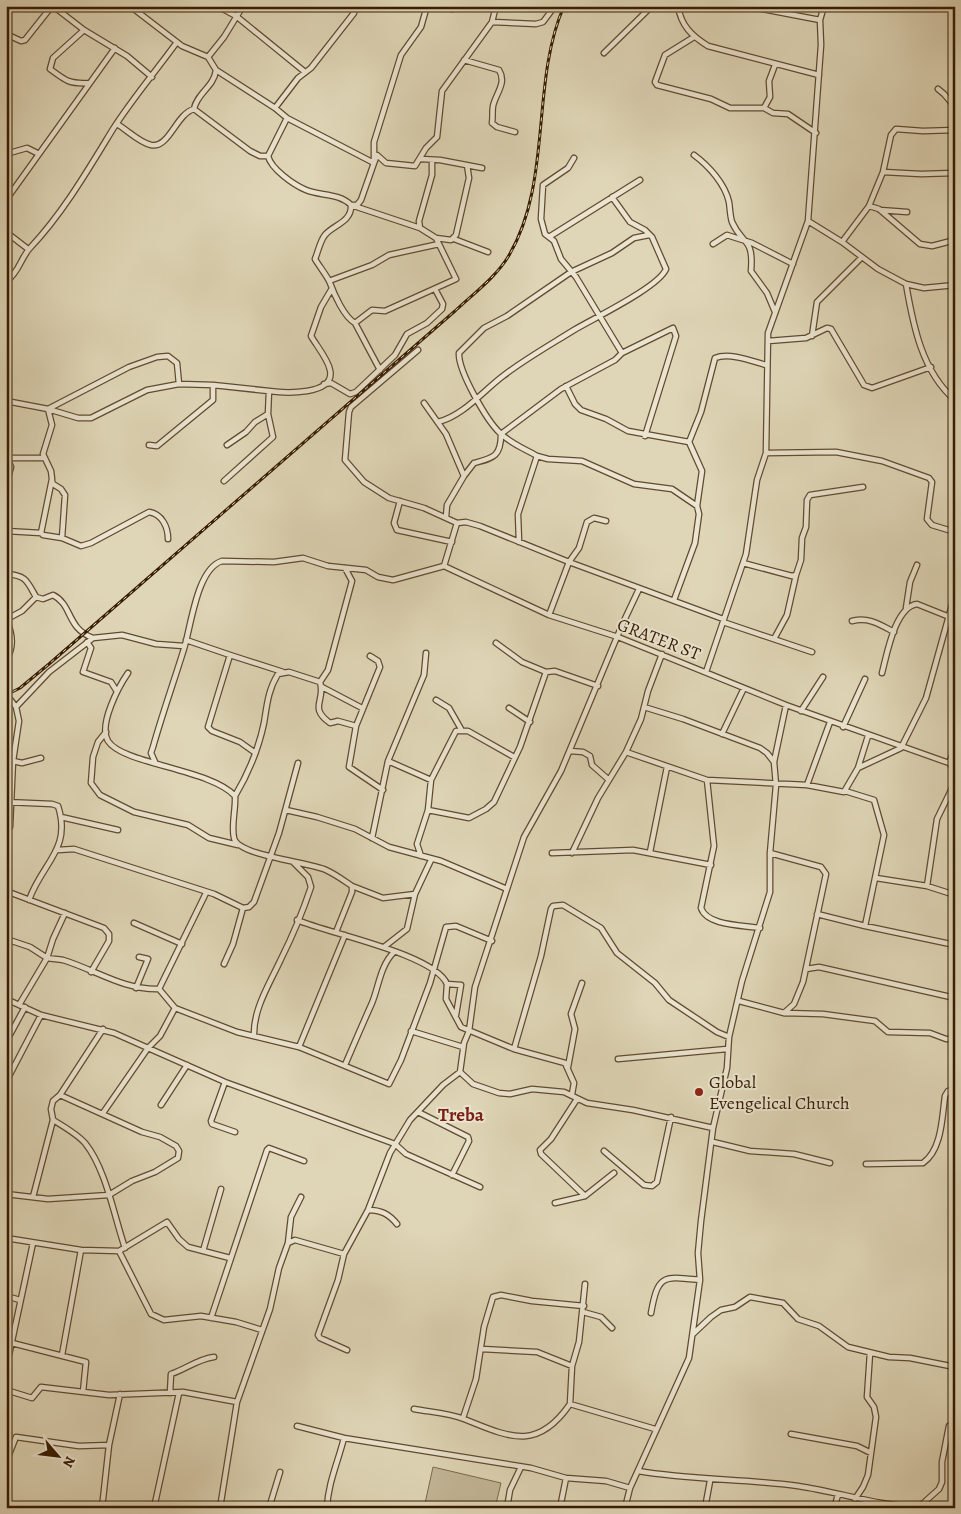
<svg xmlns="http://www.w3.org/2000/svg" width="961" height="1514" font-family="Alegreya,serif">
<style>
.pitch{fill:#c2b698;stroke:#7c694d}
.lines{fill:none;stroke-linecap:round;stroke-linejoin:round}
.minor-casing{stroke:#614a2f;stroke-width:7}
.minor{stroke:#eae4d0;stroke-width:4.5}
.rail-casing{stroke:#371c02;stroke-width:3}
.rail{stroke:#eae4d0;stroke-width:1;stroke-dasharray:4;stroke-linecap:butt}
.poi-dot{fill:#8f2418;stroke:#eae4d0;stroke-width:2}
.labels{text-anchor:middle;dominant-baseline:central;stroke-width:4;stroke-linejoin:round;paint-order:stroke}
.street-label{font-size:18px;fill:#371c02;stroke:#eae4d0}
.poi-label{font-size:18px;fill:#371c02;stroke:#eae4d0;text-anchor:start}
.neighbourhood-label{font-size:19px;font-weight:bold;fill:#7a1f14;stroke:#eae4d0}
</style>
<rect width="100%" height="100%" fill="#dfd6b7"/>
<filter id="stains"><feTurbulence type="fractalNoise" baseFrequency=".004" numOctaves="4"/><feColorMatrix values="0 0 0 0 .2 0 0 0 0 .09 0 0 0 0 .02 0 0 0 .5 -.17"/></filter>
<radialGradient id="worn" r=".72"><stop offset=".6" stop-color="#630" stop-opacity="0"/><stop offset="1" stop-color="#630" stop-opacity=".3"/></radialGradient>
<path class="pitch" d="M433,1467l68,16 -6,25h-71z"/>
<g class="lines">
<defs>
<path id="minor" d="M53,6l31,24 43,26 25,21
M130,6l52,40 26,11 8,13 59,38 12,10 87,45 3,-8 9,8 29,3 11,-18 11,-11 5,-46 50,-69 4,-16
M217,6l19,10 69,56
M437,6l15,3 15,-3
M678,6c3,20 14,30 30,40l111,29
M746,6l74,14
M492,22l44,2 7,-2 12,-16
M84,30l-31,28 -3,11c16,12 19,15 39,14
M6,34l15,7 4,-1 27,-34
M694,37l-29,18 -10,27 2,3 54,14 19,9h34l9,5 15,1 28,19
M604,53l48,-47
M208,57l16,-20 19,-31
M464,60l35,10c8,13 -3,23 -6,36 -1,6 0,12 -1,17l5,4 18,5
M216,70c-2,17 -19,23 -22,39l56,42 10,5h8
M938,89l6,5 11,13
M275,108l23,-30 13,-10 43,-55
M764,108l6,-11 -1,-16 6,-16
M117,124c10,6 23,19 34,21 18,4 25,-31 43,-36
M6,154l21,-6 12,6
M694,155c15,11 31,29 35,47 1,6 1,14 3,20 10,23 22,15 19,49l16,22 8,19
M268,156c3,13 26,29 38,34 14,6 33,3 45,15 1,17 -18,20 -26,30 -5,6 -7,17 -10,24 4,7 13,18 15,24 4,11 14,34 25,40l17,-13 13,1 71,-32 -20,-41 -16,-10 -1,-7 13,-46v-15
M268,156l19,-38
M574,158l-6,10 -25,17 -2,34 4,15 9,7 7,18 15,18 46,76
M421,159l19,1 42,8
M883,172l8,-37 5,-6 27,2 32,-1
M6,200l109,-152
M869,206l10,3 41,35 12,2 23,-6
M880,210l27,2
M808,221l34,21 36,27 28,15 18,4 31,-3
M420,228l-69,-23h6l4,-5 13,-37v-21l27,-87 20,-28 6,-21
M6,232l22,17
M549,237l91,-57
M436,238l15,2 5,-5 13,-57 -2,-13
M454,239l34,13
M842,242l27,-36 14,-34 38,2 34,-1
M713,244l14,-9 25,8 41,21
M329,281l43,-16 17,-10 50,-11
M6,282c14,-11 14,-23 24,-34 33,-35 58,-78 83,-119 19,-30 43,-58 64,-87
M906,284c7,41 16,88 49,116
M355,323l25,47
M812,336l5,-34 45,-45
M768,341l38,-3 21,-10 4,1 33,56 8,3 59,-21
M418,350l-67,57 -2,5 -4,48 19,22 25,16 35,10 33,15 9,-1 14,4 89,36 -20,53
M324,384l7,-1 19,11 6,-2 39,-37 12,-21 20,-11 15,-14 1,-5 -8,-15
M566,386l9,18 6,6 25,9 22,12 61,11
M269,391c14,2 67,5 61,-21 -2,-11 -14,-25 -19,-34l10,-29 10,-17
M6,401l42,8 81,-42 28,-10 11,-1 9,7 2,21 34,1 56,6 -1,23 5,23 -49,44
M424,403l22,31 18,42 -17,29 -1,12
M48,409l30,9h13l56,-28 32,-6
M438,422c25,-6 45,-31 65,-46 22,-17 47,-31 71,-46 20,-12 85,-43 92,-61l-14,-32 -7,-7 -15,-8 -18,-25
M501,434l60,-45 54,-29 7,-7 51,-25 3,8 -31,100
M689,442l12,-30 14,-54c14,-6 37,3 51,7
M149,445l8,1 56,-46v-15
M227,445l19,-13 9,-10 13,-8
M766,453l70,-1 46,9 47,17 3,4 -5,37 5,6 23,7
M6,455l5,12 -5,18
M537,456c-12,-7 -27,-13 -37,-23 -13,-12 -42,-62 -41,-80l25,-25 23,-12 64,-44 41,-19 22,-15 15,-3
M9,458h36
M464,476l10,-13c19,-5 27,-6 27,-29
M52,481l1,3 8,5 4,6 -3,43
M400,501l-6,22 3,7 55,12
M606,521l-12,-3 -7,4 -8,26 -10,14 154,57
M6,531l35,2 2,2 19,3 19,8 10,-3 58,-31c13,2 19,15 19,27
M41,533l11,-54 -1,-8 -8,-17 9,-29 -4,-16
M519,542l-1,-28 19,-58 11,3 34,2 52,23 38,5 25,17
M743,563l49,13 4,-1 5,-15 1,-22 4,-11 1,-27 3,-5 53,-8
M444,566l13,-43
M6,574c20,1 21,7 30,23l7,2 10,-4c20,10 13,33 40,43
M674,600l21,-57 4,-29 -2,-8 5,-35 -13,-29
M906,608l4,-26 7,-17
M6,619c6,13 9,28 0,41
M7,619l15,-8 14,-14
M852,621c17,-4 27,3 42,11
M723,622l89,30
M774,639l13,-24 9,-40
M186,640l44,15 -22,72 4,4 28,11 14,10
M87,642l4,6 -8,24 28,10 5,8
M496,643l26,19 24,10
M230,655l53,17
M706,672l40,-118 11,-74 9,-27 2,-120 40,-112 13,-176 -1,-25 4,-14
M128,673c-9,13 -30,52 -20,68 14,23 103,28 127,55 1,13 -4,29 -1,42 4,18 75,24 92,32 9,4 17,10 26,16v6l-16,40
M882,673c5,-19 13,-66 35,-69l30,12
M320,682c6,19 -12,25 10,41l8,-2 18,5 -7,41 34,23
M320,682l8,-12 24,-89 -7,-13
M322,687l40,21
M6,694l10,13 3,14 -6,40 -3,66 -4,5
M436,700l13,8 12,21
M16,707l33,-35 44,-34 29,-3 34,9 28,2
M644,707l39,12 77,29 7,5 7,9
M509,708l21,14
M801,711l22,-34
M356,726l24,-59 -2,-6 -8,-5
M843,727l22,-48
M106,732l-8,10 -5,15 -2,26 9,12 34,17 54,13 21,13 29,7
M722,734l22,-46
M570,751l13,1 7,4 2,9 17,15
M626,752l81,28 100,5 37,7 14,-24 43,-20 25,-50 29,-104
M13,761l9,2 19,-5
M388,761l43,19
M155,762l-4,-9 2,-6c9,-32 20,-63 30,-95 8,-23 13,-83 39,-91l52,1 29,-4 25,8 38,4 12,7 15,3 51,-14 105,49 69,22 168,68 163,58 6,-15
M949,763l6,7
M858,768l10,-32
M707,780l7,66 -13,62c6,18 42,17 59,20
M807,785l23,-63
M845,791l29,9 10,35 -19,91
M235,796c13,-22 24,-49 29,-73 3,-18 4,-33 14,-49l11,-2 31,10
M6,802l46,2 6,2c14,43 -16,57 -29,94
M286,810l31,7 38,12 34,18 52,14 66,28
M428,810l41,8 17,-9 8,-7 26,-55 26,-75 9,-1 43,15
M61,817l57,13
M372,838l16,-77 36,-86 2,-22
M58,850l16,-1 140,45 29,14 6,-1 5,-5 25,-69 19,-70
M650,852l17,-85
M552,853l81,-3 78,15
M572,853l26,-55 28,-46 15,-33 7,-28 14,-37
M770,853l51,14 5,7 -23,108 -9,22 -10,9
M421,856l-4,-12 11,-34 3,-30 25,-49h12l46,26
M876,878l51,8 28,9
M352,886l31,12 32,-4
M927,886l10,-67 18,-37
M6,891l98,37 5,6v7l-18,31
M817,914l48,12 90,19
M297,920c33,14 137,34 150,64l14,1 -5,30
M134,923l48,21
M6,939l24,8 17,11 6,-19 12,-26
M384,947l23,-18 8,-35 16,-34
M224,964l9,-20 10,-36
M806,969l13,-2 136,31
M447,984l-1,15 15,28 53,22 51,14 9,20 -2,11
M136,988l12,-29 -9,-2
M159,989l47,-96
M6,999l35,16 73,18 111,49 170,62 11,10 74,33
M739,1001l45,12 39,1 52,7 13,11 42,1 16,6h9
M19,1005l28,-47c6,1 11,1 16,2 33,10 60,30 96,29l16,19 62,24 62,15 90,37 12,-24 29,-77 16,-56 10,-1 36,15
M103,1029l-43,66 -7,6 -2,8 2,11c10,6 24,14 32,23 21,26 29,73 40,105
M411,1031l52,16
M254,1036c-1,-27 16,-53 27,-77 11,-22 22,-48 30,-72l-3,-10 -14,-14
M6,1042l19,-35
M299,1047l46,-112
M514,1049l27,-93 10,-47 2,-3 10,-1 38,23 16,25 38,30 14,17 48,32 12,5
M618,1059l109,-10
M345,1065c9,-21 18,-42 27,-62 7,-17 8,-37 22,-51
M568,1067l7,-38 -4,-15 11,-31
M460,1072l13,12 26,9 11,1 22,-5 32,3 23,11 46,7 80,18
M6,1082l35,-67
M225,1082l-14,39 1,3 23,8
M577,1099l-26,40 -11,11 1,4 44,42
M161,1105l26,-40
M418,1112l50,25 1,4 -17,34
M103,1113l45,-65 12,-12 15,-28
M713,1142l37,9 44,3 36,9
M604,1151l40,34 8,1 5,-4 14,-65
M866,1164l57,-1c19,-13 19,-46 22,-67l3,-5 7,-2
M6,1194l42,5 61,-4 23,-14 23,-9 23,-14 1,-7 -3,-5 -16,-9 -18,-5 -82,-37
M33,1197l20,-77
M555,1203l30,-7 29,-23
M368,1210l22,-57 20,-33 33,-35 17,-13 4,-29 5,-12 6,-44 49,-150 37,-66 61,-146 17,-36
M6,1238l75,12 -19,105
M288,1243l3,-26 10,-20
M81,1250l38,1 48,-29 12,17 9,8 42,11
M119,1251l32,63 13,6 37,-4 35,6 26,8
M203,1251l18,-62
M6,1296l14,4
M583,1312l18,5 11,11
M651,1313c7,-39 12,-37 49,-33
M211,1318l56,-168 2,-2 35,13
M693,1334l18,-17 10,-7 14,-3 15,-10 33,6 15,16 21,7 29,21 41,10 21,1 45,9
M12,1343l74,19 -3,30
M482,1349l55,3 35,14
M347,1350l-27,-12 -2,-3 20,-55 6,-26 24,-44c13,0 21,4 29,14
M6,1369l27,-126
M6,1390l26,8 9,-11 68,8 74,-3 54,10
M170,1393l1,-19c15,-5 27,-15 43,-17
M570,1404l85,25
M414,1409c16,3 35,4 50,10 45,18 73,33 106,-15l2,-38 7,-24 6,-58
M463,1418l13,-39 8,-52 9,-30 8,-2 31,6 52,5
M297,1426l47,12 187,30 35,10 40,3 24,7
M791,1434l66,12 14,7
M6,1462l10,-25 63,9 30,-1
M638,1471c53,9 107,8 160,15 41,6 80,20 121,21l20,-18 3,-7v-20l7,-36
M855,1499l8,-12 5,-12 8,-58 -2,-10 -7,-10 3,-44
M154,1505l12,3
M102,1508l7,-63 11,-51
M154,1508l25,-115
M220,1508l17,-106 33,-93 9,-41 9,-25 7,-3 49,14
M269,1508l11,-36
M327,1508c1,-25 11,-46 17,-70
M507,1508l3,-18 11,-23
M560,1508l6,-30
M625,1508l5,-20 59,-130 11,-78 -2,-27 3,-32 12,-93 14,-60 2,-31 13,-56 28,-89v-39l6,-68 -2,-23 12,-57
M705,1508l5,-27
M834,1508l4,-13"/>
</defs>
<use href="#minor" class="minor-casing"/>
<use href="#minor" class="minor"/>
<defs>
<path id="rail" d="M6,695l14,-7 29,-24 406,-353c18,-17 40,-33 53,-54 45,-74 22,-174 56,-251"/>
</defs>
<use href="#rail" class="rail-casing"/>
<use href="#rail" class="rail"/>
</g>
<circle class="poi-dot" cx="699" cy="1092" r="5"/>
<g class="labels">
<g class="street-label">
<text transform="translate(659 639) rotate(21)">GRATER ST</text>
</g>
<g class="poi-label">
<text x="709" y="1082">Global<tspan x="709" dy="21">Evengelical Church</tspan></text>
</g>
<g class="neighbourhood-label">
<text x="461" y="1115">Treba</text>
</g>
</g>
<rect width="961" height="1514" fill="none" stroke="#dfd6b7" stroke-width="25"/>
<rect x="8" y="8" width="946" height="1499" fill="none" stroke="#371c02" stroke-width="2.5"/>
<rect x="12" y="12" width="936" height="1489" fill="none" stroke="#371c02"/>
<g transform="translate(58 1456) rotate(118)" stroke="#eae4d0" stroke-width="4" paint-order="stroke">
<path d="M0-4L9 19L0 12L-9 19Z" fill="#371c02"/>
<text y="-8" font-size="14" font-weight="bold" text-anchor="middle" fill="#371c02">N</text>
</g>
<rect width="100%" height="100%" filter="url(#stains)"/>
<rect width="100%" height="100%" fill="url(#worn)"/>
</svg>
